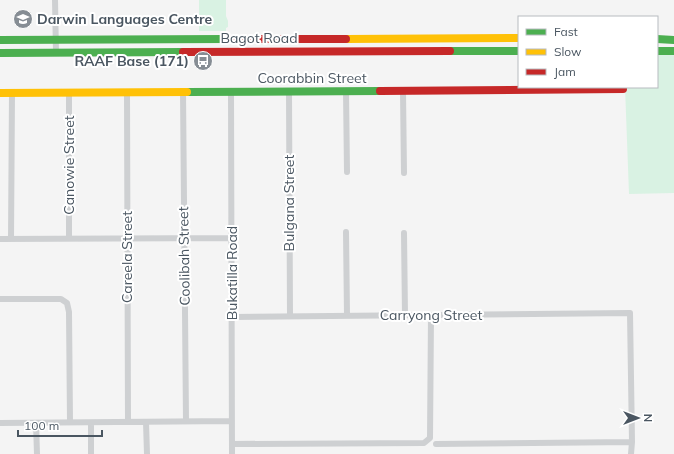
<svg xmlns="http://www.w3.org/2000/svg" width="674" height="454" font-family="Mulish,sans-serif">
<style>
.green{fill:#d9f2e3}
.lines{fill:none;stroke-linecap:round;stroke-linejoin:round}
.street{stroke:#ced0d2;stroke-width:6}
.fast{stroke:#4caf50;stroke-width:8}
.slow{stroke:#ffc107;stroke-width:8}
.jam{stroke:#c62828;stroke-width:8}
.labels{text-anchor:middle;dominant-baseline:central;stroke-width:4;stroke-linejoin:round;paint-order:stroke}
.poi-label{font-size:14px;font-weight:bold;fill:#4a5661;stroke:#fff;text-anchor:start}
.street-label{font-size:14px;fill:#4a5661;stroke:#fff}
</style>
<rect width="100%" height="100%" fill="#f4f4f4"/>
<path class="green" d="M199,0h27v16l2,5v6l-2,1v3h-27z
M657,53h17v140l-45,1 -4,-107h32z"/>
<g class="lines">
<path class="street" d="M55,0l1,53
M183,91l3,330
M289,91l1,225
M346,91l1,81
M403,91l1,82
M69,92v146
M127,92l1,330
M231,92l1,362
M346,232l1,83
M404,233l1,82
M0,239l232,-1
M11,239l1,-146
M0,299h61l6,4 2,9 1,110
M232,317l398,-4 2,129 -1,12
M146,422l1,32
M0,423l232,-2
M36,423l1,31
M232,444l192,-1 6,-5 1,-123
M436,444l196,-2
M91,454v-31"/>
<path class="fast" d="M657,39l17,1
M0,40l226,-1
M450,51h69
M657,51h17
M0,53l183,-1
M187,92l193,-1"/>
<path class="slow" d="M346,39l173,-1
M0,93l187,-1"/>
<path class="jam" d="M226,39h120
M183,52l267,-1
M380,91l243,-2"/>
</g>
<defs>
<symbol id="school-disc" viewBox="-11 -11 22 22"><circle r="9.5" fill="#868d94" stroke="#fff"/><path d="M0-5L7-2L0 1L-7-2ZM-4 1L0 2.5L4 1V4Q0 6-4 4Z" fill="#fff"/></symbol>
<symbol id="bus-disc" viewBox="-11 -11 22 22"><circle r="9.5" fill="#868d94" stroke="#fff"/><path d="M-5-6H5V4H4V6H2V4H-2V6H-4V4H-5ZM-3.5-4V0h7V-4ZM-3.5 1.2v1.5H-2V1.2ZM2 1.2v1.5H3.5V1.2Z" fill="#fff"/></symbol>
</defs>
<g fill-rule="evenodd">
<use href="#school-disc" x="12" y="8" width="22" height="22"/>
<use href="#bus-disc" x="192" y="50" width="22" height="22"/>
</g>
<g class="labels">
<g class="poi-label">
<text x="37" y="19">Darwin Languages Centre</text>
<text x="189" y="61" text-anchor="end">RAAF Base (171)</text>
</g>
<g class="street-label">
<text x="259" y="38">Bagot Road</text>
<text x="312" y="78">Coorabbin Street</text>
<text transform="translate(69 165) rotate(-90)">Canowie Street</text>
<text transform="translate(289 203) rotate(-90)">Bulgana Street</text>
<text transform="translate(184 256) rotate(-91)">Coolibah Street</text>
<text transform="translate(127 257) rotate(-90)">Careela Street</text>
<text transform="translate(232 273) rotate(-90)">Bukatilla Road</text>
<text x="431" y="315">Carryong Street</text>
</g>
</g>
<rect x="518" y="16" width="140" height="72" fill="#ffffff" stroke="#b7bbc0"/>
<rect x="526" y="29" width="20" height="6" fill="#4caf50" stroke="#b7bbc0"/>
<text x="554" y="36" font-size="12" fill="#4a5661">Fast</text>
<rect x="526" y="49" width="20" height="6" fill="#ffc107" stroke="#b7bbc0"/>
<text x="554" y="56" font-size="12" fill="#4a5661">Slow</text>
<rect x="526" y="69" width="20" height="6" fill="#c62828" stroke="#b7bbc0"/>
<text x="554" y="76" font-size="12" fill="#4a5661">Jam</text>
<g transform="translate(638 418) rotate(90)" stroke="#ffffff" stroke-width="3" paint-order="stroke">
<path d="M0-3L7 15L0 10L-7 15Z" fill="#4a5661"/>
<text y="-6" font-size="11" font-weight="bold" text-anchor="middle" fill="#4a5661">N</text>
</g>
<path d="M18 430v6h84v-6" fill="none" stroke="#4a5661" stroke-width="2"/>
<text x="24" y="430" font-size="12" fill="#4a5661" stroke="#ffffff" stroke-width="3" paint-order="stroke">100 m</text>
</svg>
